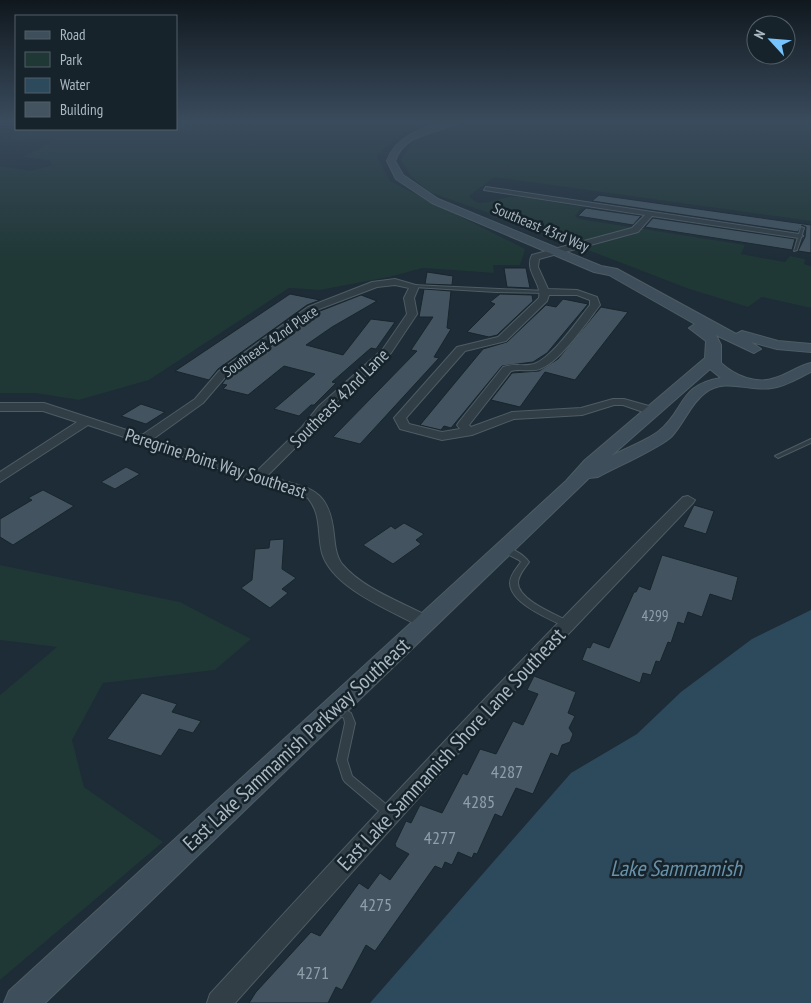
<svg xmlns="http://www.w3.org/2000/svg" width="811" height="1003" font-family="'PT Sans Narrow',sans-serif">
<style>
.green{fill:#1f3735}
.water{fill:#2d4a5c}
.building{fill:#435460;stroke:#18252c}
.lines{fill:none;stroke-linecap:round;stroke-linejoin:round}
.service-casing{stroke:#4e5c65;stroke-width:2}
.minor-casing{stroke:#4e5c65;stroke-width:2}
.secondary-casing{stroke:#4e5c65;stroke-width:2}
.service{fill:#313e46;fill-rule:evenodd}
.minor{fill:#313e46;fill-rule:evenodd}
.secondary{fill:#3e4e5a;fill-rule:evenodd}
.labels{text-anchor:middle;dominant-baseline:central;stroke-width:5;stroke-linejoin:round;paint-order:stroke}
.far-street-label{font-size:15px;fill:#aab9c4;stroke:#17232a}
.number-label{font-size:15px;fill:#90a0ab}
.street-label{font-size:18px;fill:#aab9c4;stroke:#17232a}
.near-number-label{font-size:18px;fill:#90a0ab}
.near-street-label{font-size:21px;fill:#aab9c4;stroke:#17232a}
.near-water-label{font-size:22px;font-style:italic;fill:#6891aa;stroke:#17232a}
</style>
<rect width="100%" height="100%" fill="#1d2c36"/>
<path class="green" d="M176,122h262l-34,11 -28,22 14,26 135,68 -5,16h-27l1,8 -71,-5 -34,9 -69,13 -31,-2 -140,92 -70,20 -44,-7h-35v-227l30,5 23,-6 -4,-5 -26,-3 33,-17 -56,1 29,-10 -7,-2h154z
M468,122h343v99l-317,-44 -25,19c10,14 27,2 40,1 13,-2 57,8 73,10l-7,9 4,3 166,26 -4,9 44,8 5,-6 15,3 -1,5 7,2v42l-49,-11 -14,10 -59,-18 -158,-61 -102,-36 -19,-17 -9,-15c4,-6 7,-12 11,-17 13,-13 40,-17 56,-21z
M0,565l180,37 71,37 -36,31 -112,13 -31,57 12,47 79,55 -163,138v-285l57,-48 -57,-7z"/>
<path class="water" d="M811,610v393h-441l201,-230 66,-39 44,-42 71,-53z"/>
<path class="building" d="M599,195l212,30v28l-13,-2 7,-14 1,-10 -4,-2 -4,7 -206,-31z
M586,208l55,8 -8,9 -55,-9z
M653,218l142,21 -3,11 -147,-23z
M504,268h22l4,20 -23,-1z
M427,272l26,4 -1,9 -27,-1z
M424,289l27,2 -4,37 4,1 -17,28 5,1 -79,86 -27,-7 84,-86 -6,-1 22,-33h-14z
M290,294l30,6 -13,5 -89,64 -9,11 -34,-9z
M500,294l32,1 1,6 -36,34 -8,2 -22,-5 28,-28 -5,-2z
M361,295l16,6 -45,26 -26,18 37,10 28,-36 24,3 -19,27 -5,-1 -39,34 4,1 -22,22h-3l-12,11 -25,-7 41,-35 -31,-8 -36,29 -25,-6 4,-4 -5,-1 6,-8 87,-63z
M563,299l25,5 -41,49 -14,9 -31,4 -51,62 -7,-2 -3,4 -21,-5 63,-76 24,-7 39,-37 10,2z
M601,307l27,5 -53,68 -30,-8 -25,35 -29,-7 21,-27 27,-2 19,-12z
M141,404l24,8 -19,12 -25,-8z
M126,467l14,7 -25,15 -14,-7z
M43,490l31,16 -61,39 -13,-8v-18l32,-19 -4,-2z
M694,505l20,6 -8,23 -23,-7z
M404,523l20,11 -8,6 5,4 -28,20 -30,-19 28,-19 4,3z
M284,539l-2,30 14,9 -14,11 6,4 -18,15 -29,-20 11,-8 3,-31 14,-1 1,-8z
M662,555l76,22 -6,24 -22,-7 -8,23 -14,-5 -4,12 -6,-2 -7,21 -3,-1 -8,20 -4,-1 -5,14 -8,-2 -3,10 -58,-23 5,-13 3,1 3,-6 16,6 25,-56h2l3,-6 11,4z
M534,676l42,16 -8,21 7,3 -6,12 4,6 -3,8 -8,3 -4,11 -7,-3 -18,41 -17,-6 -14,29 -7,-3 -18,40 -3,-1 -2,5 -14,-6 -6,13 -7,-3 -3,7 -7,-3 -60,85 -9,-6 -24,45 -6,-3 -8,16h-79l7,-11 55,-60 9,4 39,-53 9,6 12,-16 10,7 19,-26 -13,-7 -1,-3 11,-23 5,2 9,-18 22,8 21,-40 4,2 13,-26 16,5 17,-33 10,4 15,-31 -11,-4z
M142,693l35,11 -5,8 29,9 -8,12 -14,-4 -18,27 -54,-17z"/>
<g class="lines">
<defs>
<path id="service" d="M801,227l3,1 -7,22 -3,1z
M412,285l134,6 2,1 -2,1 -50,-1 -82,-5 -2,-1z
M811,439v4l-31,14 -2,1 -3,-2z
M501,547c10,0 22,7 28,15 -4,6 -11,13 -11,21 0,17 39,32 52,39l1,2 -1,2 -3,1 -3,-1c-15,-7 -54,-23 -54,-43 0,-8 7,-15 11,-21l-2,-2 -18,-9 -1,-2z
M337,705l14,8 4,10 -8,37 5,16 41,34 1,3 -1,3 -4,2 -4,-2 -40,-34 -2,-3 -6,-19 8,-37 -1,-5 -10,-6 -2,-3 2,-3z"/>
<path id="minor" d="M486,187l313,47 4,2 -4,2 -147,-22 -14,16 -99,27 -1,8 10,22 29,1 20,7 3,8c-13,17 -39,55 -58,63 -10,5 -21,0 -31,3l-42,54 2,2 41,-15 69,-4 32,-9h11l32,9 2,3 -2,3 -4,1 -29,-10h-9l-32,10 -68,4 -42,16 -30,5 -42,-11 -6,-11 63,-71 41,-10 41,-39c3,-16 -15,-27 -7,-43l100,-27 13,-13 -161,-25zM549,295h28l13,5v5c-12,15 -38,53 -56,59 -10,3 -20,-1 -31,3l-44,55 -2,3 3,4 -18,3 -33,-8 -3,-6 59,-67 41,-10 41,-40z
M395,279l24,7 -5,12 3,16 -26,39 -64,57 -17,23 -43,43c41,13 62,9 67,59 1,10 2,21 8,29 21,25 60,38 89,54l2,4 -2,4 -6,2 -6,-2c-29,-16 -87,-38 -97,-73 -5,-19 0,-38 -14,-55l-220,-73 -88,57v-10l77,-50 -34,-11h-43v-8h44l98,32 53,-36 24,-28 89,-64 64,-25zM395,285l14,3 -5,10 3,16 -24,35 -64,57 -17,21 -46,45 -103,-33 50,-36 24,-28 87,-64 63,-24z
M688,496l7,4 -2,3 -178,187 -280,313h-28l3,-9c155,-169 310,-336 473,-497z"/>
<path id="secondary" d="M444,122h15c-23,13 -54,10 -64,39l8,14 35,24 163,67 16,3 119,65 6,-3 36,10 33,3v8l-34,-3 -26,-7 10,7 -7,4 -38,-18 5,10v18c14,13 36,22 54,15 13,-4 23,-12 36,-15v9c-13,6 -25,14 -39,16 -22,4 -47,-11 -67,5 -14,10 -21,30 -33,43 -10,11 -58,32 -74,41l-9,1 -544,525h-41l5,-12 557,-510 19,-21 120,-102 1,-17 -17,-13 6,-4 -86,-49 -15,-3 -162,-69 -36,-24 -9,-18c9,-25 33,-32 57,-39zM710,369l11,9c-43,7 -35,31 -62,53 -13,10 -33,17 -48,25z"/>
</defs>
<use href="#service" class="service-casing"/>
<use href="#minor" class="minor-casing"/>
<use href="#secondary" class="secondary-casing"/>
<use href="#service" class="service"/>
<use href="#minor" class="minor"/>
<use href="#secondary" class="secondary"/>
</g>
<linearGradient id="sky" x2="0" y2="1"><stop stop-color="#10181e"/><stop offset="0.46" stop-color="#3a4b5d"/><stop offset="1" stop-color="#3a4b5d" stop-opacity="0"/></linearGradient>
<rect width="811" height="263" fill="url(#sky)"/>
<g class="labels">
<g class="far-street-label">
<text transform="translate(541 227) rotate(23)">Southeast 43rd Way</text>
<text transform="translate(270 341) rotate(-35)">Southeast 42nd Place</text>
</g>
<g class="number-label">
<text x="655" y="615">4299</text>
</g>
<g class="street-label">
<text transform="translate(339 398) rotate(-45)">Southeast 42nd Lane</text>
<text transform="translate(216 463) rotate(18)">Peregrine Point Way Southeast</text>
</g>
<g class="near-number-label">
<text x="507" y="771">4287</text>
<text x="479" y="801">4285</text>
<text x="440" y="837">4277</text>
<text x="376" y="904">4275</text>
<text x="313" y="972">4271</text>
</g>
<g class="near-street-label">
<text transform="translate(296 744) rotate(-43)">East Lake Sammamish Parkway Southeast</text>
<text transform="translate(451 749) rotate(-47)">East Lake Sammamish Shore Lane Southeast</text>
</g>
<g class="near-water-label">
<text x="676" y="868">Lake Sammamish</text>
</g>
</g>
<rect x="15" y="15" width="162" height="115" fill="#17232a" stroke="#525f68"/>
<rect x="25" y="31" width="25" height="8" fill="#3e4e5a" stroke="#525f68"/>
<text x="60" y="40" font-size="15" fill="#aab9c4">Road</text>
<rect x="25" y="52" width="25" height="15" fill="#1f3735" stroke="#525f68"/>
<text x="60" y="65" font-size="15" fill="#aab9c4">Park</text>
<rect x="25" y="78" width="25" height="15" fill="#2d4a5c" stroke="#525f68"/>
<text x="60" y="90" font-size="15" fill="#aab9c4">Water</text>
<rect x="25" y="102" width="25" height="15" fill="#435460" stroke="#525f68"/>
<text x="60" y="115" font-size="15" fill="#aab9c4">Building</text>
<g transform="translate(771 40) rotate(296)"><circle r="24" fill="#17232a" stroke="#525f68"/>
<path d="M0-4L9 19L0 12L-9 19Z" fill="#75c4fe"/>
<text y="-8" font-size="14" font-weight="bold" text-anchor="middle" fill="#aab9c4">N</text>
</g>
</svg>
